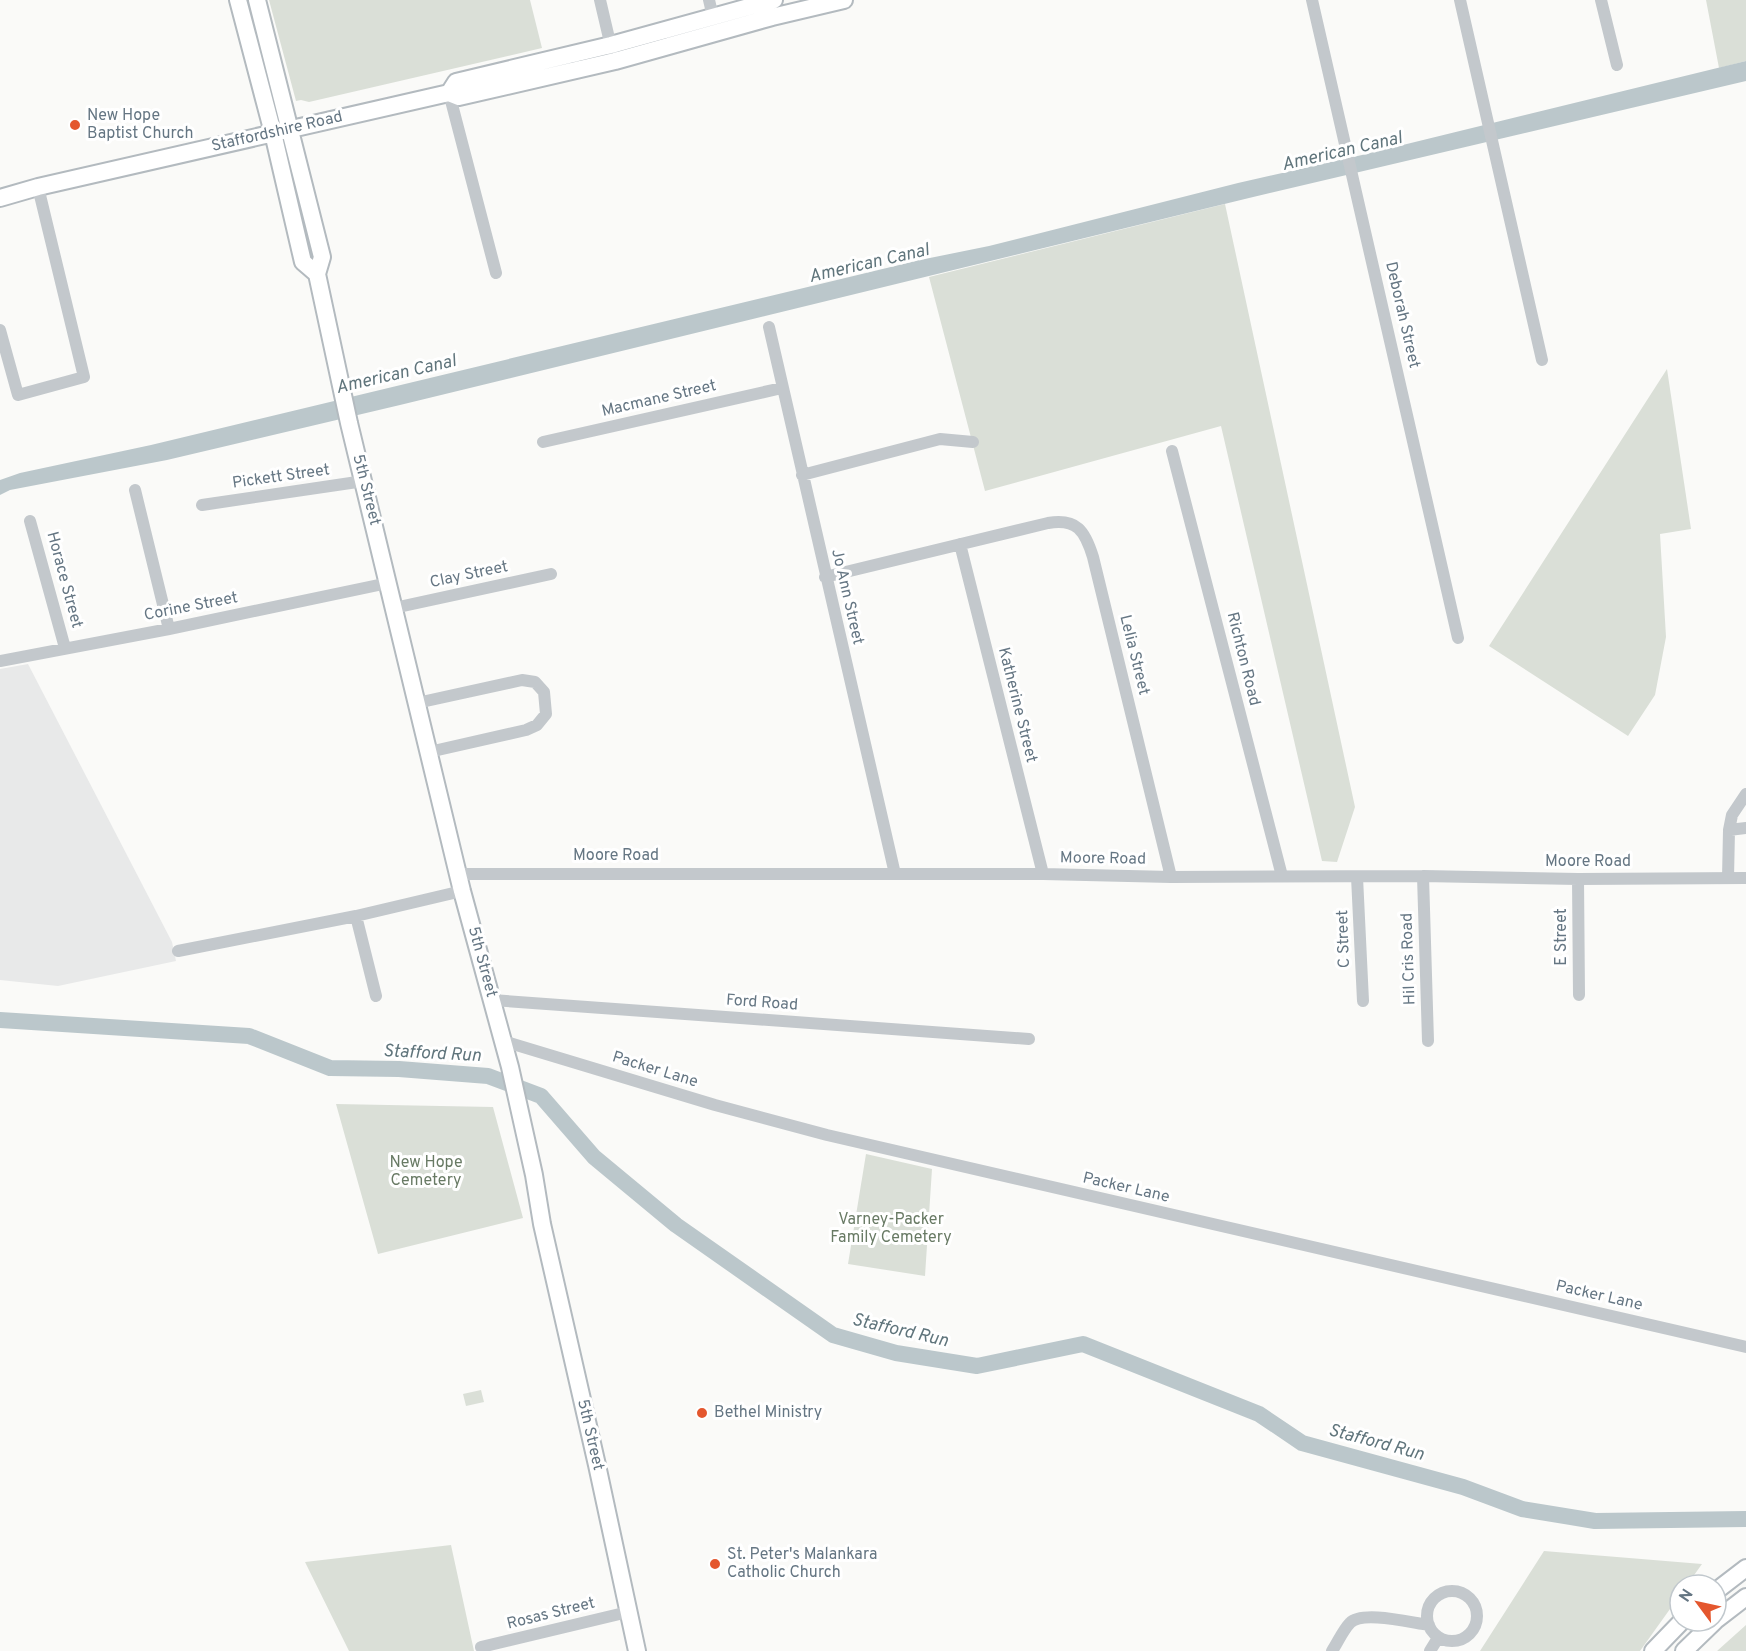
<svg xmlns="http://www.w3.org/2000/svg" width="1746" height="1651" font-family="Overpass,sans-serif">
<style>
.built{fill:#e8e9e9}
.green{fill:#dadfd7}
.water{fill:#bbc7cb}
.lines{fill:none;stroke-linecap:round;stroke-linejoin:round}
.river{stroke:#bbc7cb;stroke-width:16}
.secondary-casing{stroke:#b3babf;stroke-width:20}
.street{stroke:#c3c8cc;stroke-width:12}
.secondary{stroke:#fff;stroke-width:16}
.poi-dot{fill:#e4572e;stroke:#fff;stroke-width:2}
.labels{text-anchor:middle;dominant-baseline:central;stroke-width:6;stroke-linejoin:round;paint-order:stroke}
.poi-label{font-size:16px;fill:#657683;stroke:#fff;text-anchor:start}
.street-label{font-size:16px;fill:#657683;stroke:#fff}
.park-label{font-size:16px;fill:#687a64;stroke:#fff}
.water-label{font-size:18px;font-style:italic;fill:#60757c;stroke:#fff}
</style>
<rect width="100%" height="100%" fill="#fafaf8"/>
<path class="built" d="M28,664l144,278 4,19 -118,25 -58,-6v-311z"/>
<path class="green" d="M269,0h261l12,48 -233,54 -8,-2 -5,1z
M1706,0h40v61l-27,7z
M1225,204l130,603 -18,55 -15,-1 -101,-435 -236,65 -56,-214z
M1667,369l24,160 -31,5 6,103 -11,58 -27,41 -139,-90z
M336,1104l157,3 30,111 -145,36z
M866,1154l66,15 -7,107 -77,-12z
M481,1390l3,12 -18,4 -3,-12z
M451,1545l23,106h-125l-44,-89z
M1544,1551l158,13 -15,21h-7v10l-40,56h-160z
M1746,1625v26h-29z"/>
<path class="water" d="M1746,61v20l-497,117 -849,207 -233,55 -157,30 -10,5v-15l20,-7 131,-28 769,-185 69,-14 249,-63 124,-28z"/>
<g class="lines">
<path class="river" d="M0,1020l249,16 81,32 69,1 89,7 53,20 53,61 82,68 157,110 63,18 81,13 106,-22 176,70 43,29 161,44 59,22 73,12 151,-2"/>
<defs>
<path id="secondary" d="M238,0l35,133 30,129 14,12
M257,0l65,257 -5,17 32,149 113,468 48,176 24,108 8,49 55,241 40,186
M449,93l7,-11 155,-37 163,-45
M0,198l38,-11 411,-94 10,4 156,-36 157,-44 72,-17
M1716,1591l30,-23
M1716,1620l30,-23
M1653,1651l29,-30
M1684,1651l31,-30"/>
</defs>
<use href="#secondary" class="secondary-casing"/>
<path class="street" d="M600,0l12,51
M709,0l4,17
M1312,0l146,638
M1460,0l82,360
M1601,0l16,65
M449,93l47,180
M769,327l126,547
M0,330l18,65 66,-18 -46,-190
M543,442l239,-54
M1172,451l110,425
M802,475l138,-36 33,3
M135,490l34,139
M202,505l162,-24
M30,521l35,127
M960,544l83,330
M825,577l223,-54c29,-5 37,8 45,34l78,320
M394,608l157,-34
M0,661l169,-32 219,-46
M417,703l105,-23 13,2 9,10 2,22 -9,11 -11,5 -97,22
M1729,830l17,-2
M458,874h585l128,3 252,-1 155,3 168,-1
M1423,876l5,165
M1357,877l6,124
M1728,878l1,-48 3,-15 14,-21
M1578,879l1,116
M356,916l20,80
M178,951l178,-35 106,-25
M492,1000l537,39
M503,1041l212,64 112,30 919,212
M1427 1616a25 25 0 1 1 50 0a25 25 0 1 1-50 0Z
M481,1647l147,-35
M1332,1651c6,-9 11,-21 18,-28 12,-13 62,0 79,2
M1430,1651l8,-13"/>
<use href="#secondary" class="secondary"/>
</g>
<g class="poi-dot">
<circle cx="75" cy="125" r="6"/>
<circle cx="702" cy="1413" r="6"/>
<circle cx="715" cy="1564" r="6"/>
</g>
<g class="labels">
<g class="poi-label">
<text x="87" y="116">New Hope<tspan x="87" dy="18">Baptist Church</tspan></text>
<text x="714" y="1413">Bethel Ministry</text>
<text x="727" y="1555">St. Peter's Malankara<tspan x="727" dy="18">Catholic Church</tspan></text>
</g>
<g class="street-label">
<text transform="translate(277 132) rotate(-13)">Staffordshire Road</text>
<text transform="translate(1402 315) rotate(77)">Deborah Street</text>
<text transform="translate(659 399) rotate(-13)">Macmane Street</text>
<text transform="translate(281 477) rotate(-8)">Pickett Street</text>
<text transform="translate(366 490) rotate(76)">5th Street</text>
<text transform="translate(469 575) rotate(-12)">Clay Street</text>
<text transform="translate(64 580) rotate(75)">Horace Street</text>
<text transform="translate(847 597) rotate(77)">Jo Ann Street</text>
<text transform="translate(191 607) rotate(-11)">Corine Street</text>
<text transform="translate(1134 655) rotate(76)">Lelia Street</text>
<text transform="translate(1243 659) rotate(76)">Richton Road</text>
<text transform="translate(1017 705) rotate(76)">Katherine Street</text>
<text x="616" y="856">Moore Road</text>
<text transform="translate(1103 859) rotate(1)">Moore Road</text>
<text x="1588" y="862">Moore Road</text>
<text transform="translate(1562 937) rotate(-90)">E Street</text>
<text transform="translate(1344 939) rotate(-92)">C Street</text>
<text transform="translate(1409 959) rotate(-92)">Hil Cris Road</text>
<text transform="translate(482 962) rotate(75)">5th Street</text>
<text transform="translate(762 1003) rotate(4)">Ford Road</text>
<text transform="translate(655 1070) rotate(17)">Packer Lane</text>
<text transform="translate(1126 1188) rotate(13)">Packer Lane</text>
<text transform="translate(1599 1296) rotate(13)">Packer Lane</text>
<text transform="translate(590 1435) rotate(77)">5th Street</text>
<text transform="translate(551 1614) rotate(-14)">Rosas Street</text>
</g>
<g class="park-label">
<text x="426" y="1163">New Hope<tspan x="426" dy="18">Cemetery</tspan></text>
<text x="891" y="1220">Varney-Packer<tspan x="891" dy="18">Family Cemetery</tspan></text>
</g>
<g class="water-label">
<text transform="translate(1342 152) rotate(-13)">American Canal</text>
<text transform="translate(869 264) rotate(-13)">American Canal</text>
<text transform="translate(396 375) rotate(-13)">American Canal</text>
<text transform="translate(432 1054) rotate(3)">Stafford Run</text>
<text transform="translate(900 1331) rotate(13)">Stafford Run</text>
<text transform="translate(1376 1443) rotate(15)">Stafford Run</text>
</g>
</g>
<g transform="translate(1698 1603) rotate(303)"><circle r="28" fill="#ffffff" stroke="#c1c8cd" stroke-width="1.5"/>
<path d="M0-4.5L10 22L0 15L-10 22Z" fill="#e4572e"/>
<text y="-9" font-size="16" font-weight="bold" text-anchor="middle" fill="#657683">N</text>
</g>
</svg>
